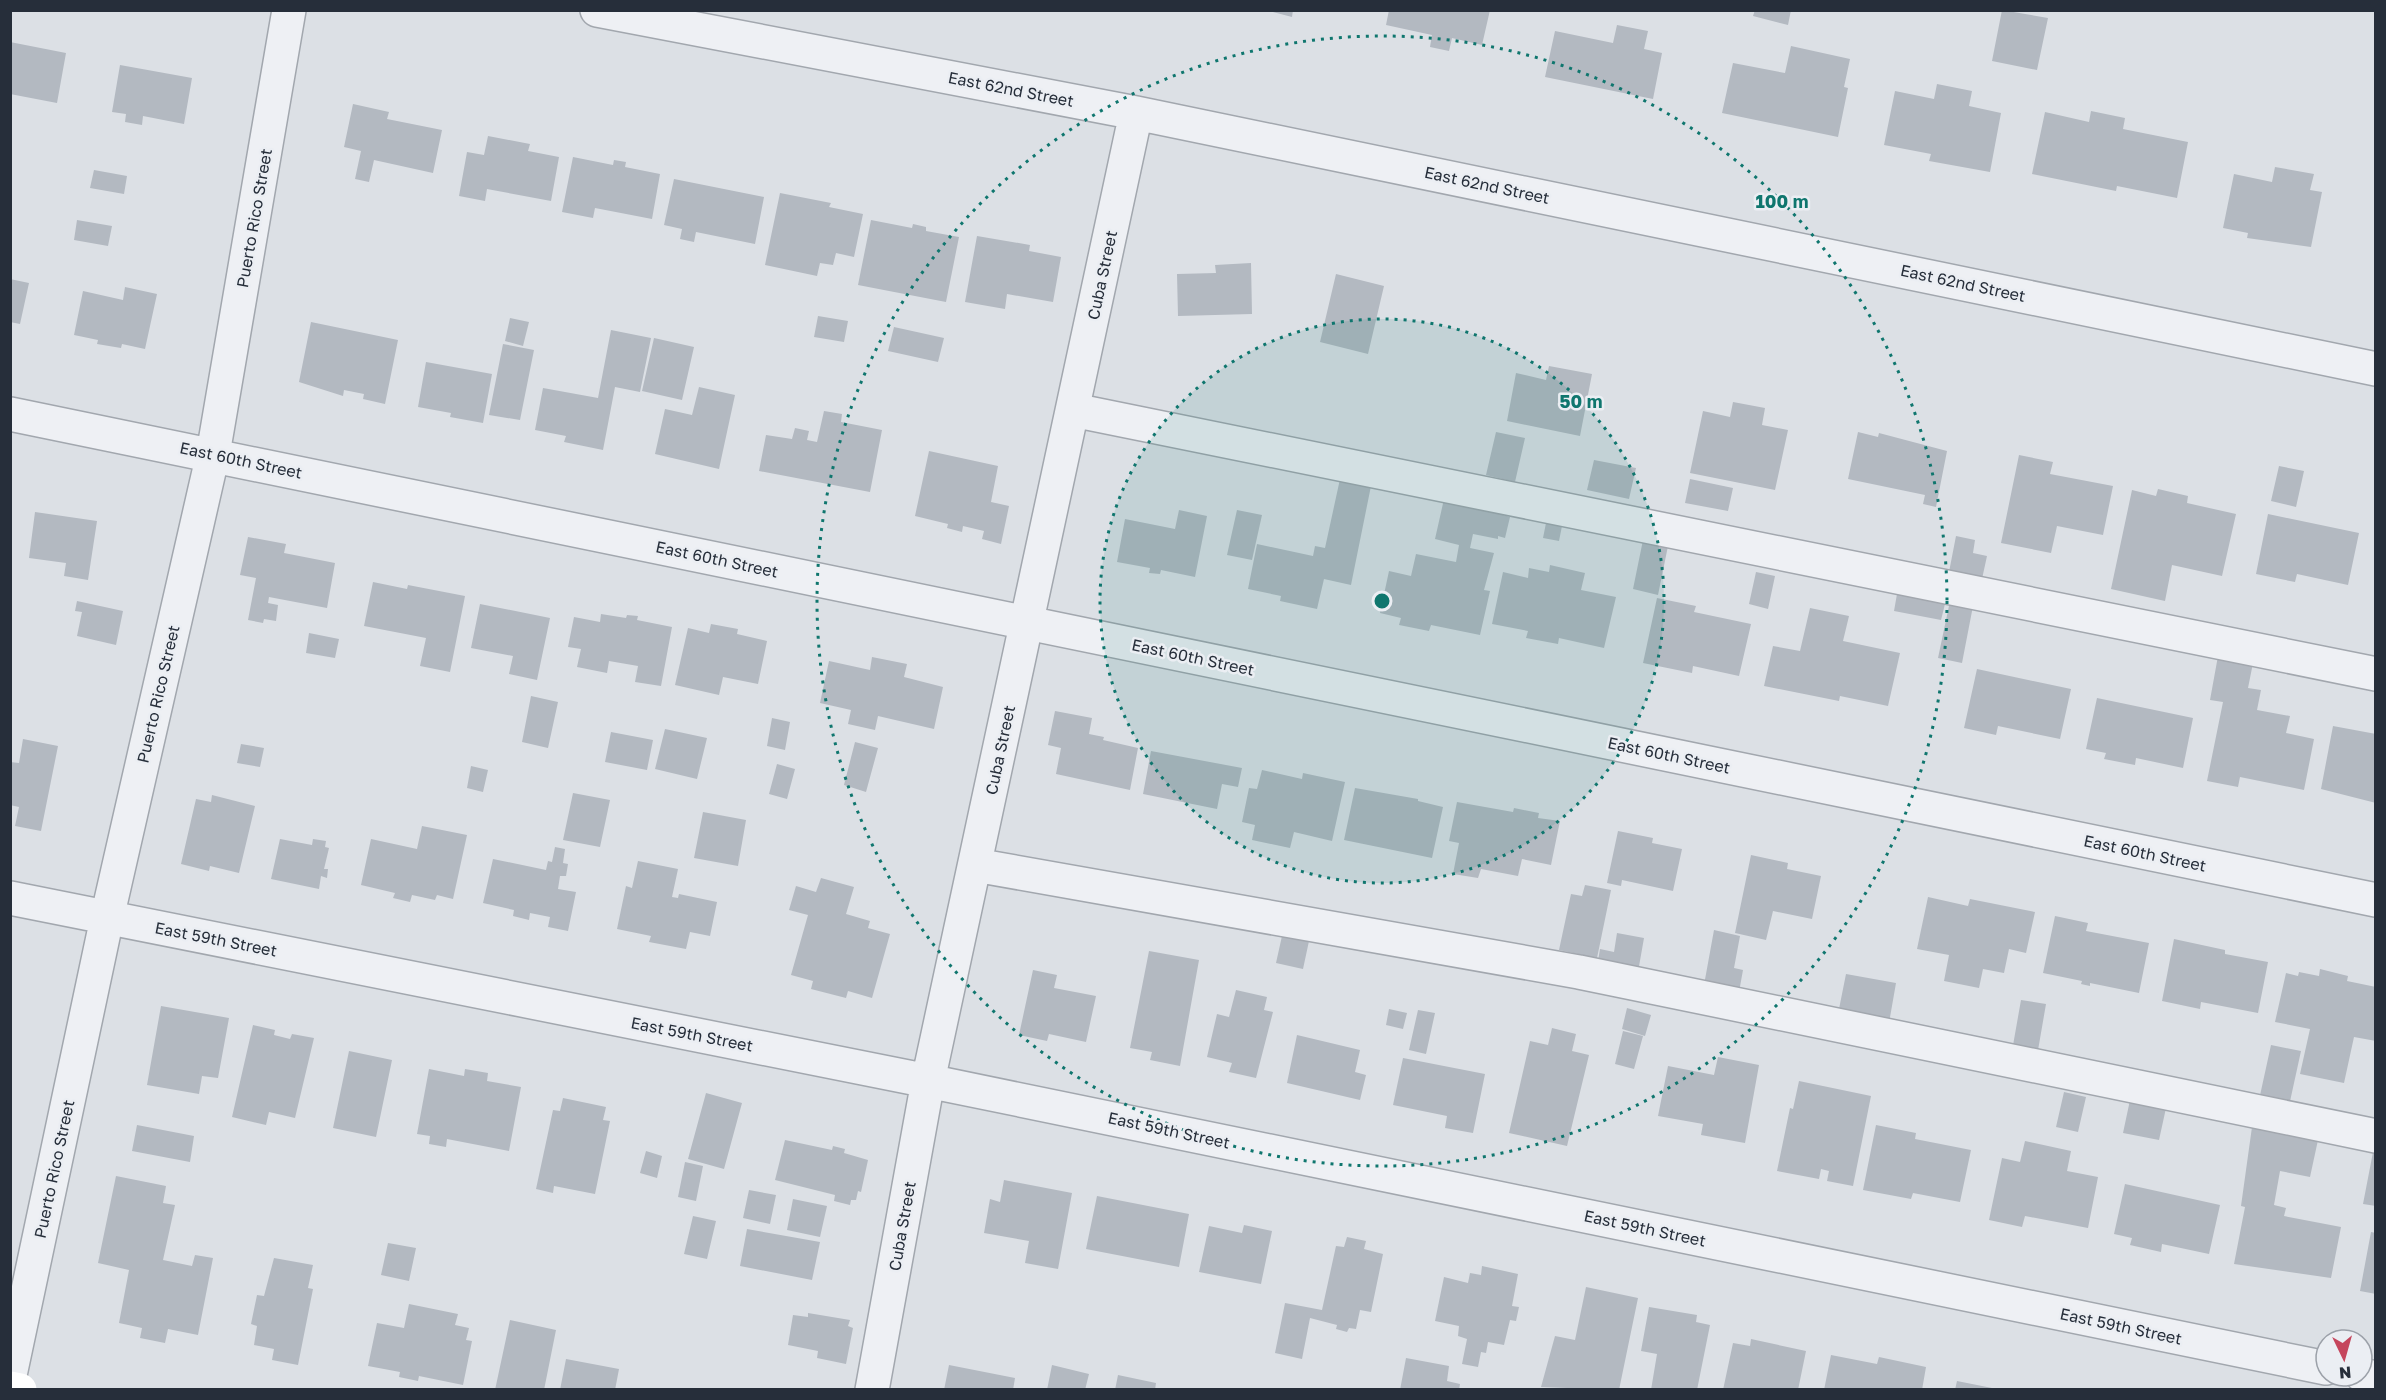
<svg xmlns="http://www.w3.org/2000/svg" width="2386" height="1400" font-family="'Golos Text',sans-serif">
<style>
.building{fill:#b3b9c1}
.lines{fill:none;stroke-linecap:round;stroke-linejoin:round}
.minor-casing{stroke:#a2a7ae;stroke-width:36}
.minor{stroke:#eef0f4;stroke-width:33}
.secondary{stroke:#fff;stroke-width:33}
.ring{fill:none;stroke:#0f766e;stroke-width:3;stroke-dasharray:3 6}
.labels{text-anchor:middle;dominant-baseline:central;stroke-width:5;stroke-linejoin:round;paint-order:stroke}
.street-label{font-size:16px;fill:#262e3a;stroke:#ebeef3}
.centre{fill:#0f766e;stroke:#ebeef3;stroke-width:3}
.ring-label{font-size:18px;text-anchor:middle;font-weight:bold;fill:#0f766e;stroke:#ebeef3;stroke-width:5;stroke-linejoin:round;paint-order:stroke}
</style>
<rect width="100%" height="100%" fill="#dce0e5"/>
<path class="building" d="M1265,10h28l-1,7z
M1389,10h101l-8,35 -30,-7 -3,13 -19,-4 2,-12 -46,-10z
M1755,10h36l-3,15 -35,-9z
M2002,10l46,8 -11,52 -45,-9z
M1617,25l31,6 -4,18 18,4 -9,46 -108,-22 10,-46 58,12z
M10,42l56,11 -9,50 -47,-9z
M1791,46l59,13 -6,28 4,1 -10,49 -116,-24 11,-50 52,10z
M120,65l72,13 -8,46 -41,-8 -1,9 -17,-3 1,-8 -14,-2z
M1937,84l35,7 -3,15 32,7 -11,59 -61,-11 2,-7 -47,-9 11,-54 39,8z
M353,104l36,8 -2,7 55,11 -9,43 -59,-13 -5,22 -14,-3 6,-28 -17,-4z
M2091,111l34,7 -2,11 65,13 -11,56 -60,-12 -1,5 -84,-17 13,-62 44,10z
M488,136l42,8 -2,7 31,6 -8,44 -64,-12 -2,12 -26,-5 8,-44 17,3z
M573,157l40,8 1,-5 12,2 -1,5 35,7 -8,45 -57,-11 -2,10 -31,-6z
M2275,167l39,7 -4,16 12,2 -11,55 -64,-9 1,-5 -25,-5 11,-54 38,8z
M94,170l33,6 -3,18 -34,-6z
M674,179l90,18 -9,47 -59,-12 -2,10 -14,-3 2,-10 -18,-4z
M780,193l51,10 -2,4 34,7 -9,43 -18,-4 -3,12 -13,-2 -3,13 -52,-11z
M77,220l35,6 -4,20 -34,-6z
M871,220l41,8 1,-4 13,3v4l33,6 -13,65 -88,-17z
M977,236l53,9 -1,6 32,6 -8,45 -46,-8 -2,15 -40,-7z
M1251,263l1,51 -74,2 -1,-42 39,-1 -1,-8z
M1336,274l48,12 -16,68 -48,-12z
M10,279l19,4 -9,41 -10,-2z
M125,287l32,7 -12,55 -23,-5 -1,4 -24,-4 1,-4 -24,-5 9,-44 40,9z
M818,316l30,5 -4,21 -30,-5z
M510,318l19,4 -6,24 -18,-5z
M311,322l87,18 -13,64 -22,-5 1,-5 -20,-4 -1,6 -44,-14z
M894,327l50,11 -6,24 -50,-11z
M611,330l40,8 -11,54 -25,-5 -12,63 -39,-8 2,-6 -31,-6 8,-42 55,10z
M654,338l40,9 -12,53 -40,-9z
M503,344l31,6 -14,70 -31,-5z
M426,362l66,12 -9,49 -33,-6 1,-4 -33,-6z
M1549,366l43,8 -12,62 -73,-15 9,-48 30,7z
M699,387l36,8 -16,74 -64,-15 10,-45 27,6z
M1733,402l32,6 -3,17 26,5 -13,60 -85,-17 13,-62 27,6z
M824,411l18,3 -1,8 41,8 -12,62 -111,-21 7,-36 26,4 3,-11 14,3 -2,9 10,2z
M1496,432l29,6 -10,44 -29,-7z
M1858,432l20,5 1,-4 68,18 -11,56 -13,-3 2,-9 -77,-16z
M929,451l69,15 -7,36 18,4 -8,38 -19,-5 2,-8 -21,-5 -1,6 -15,-4 1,-4 -33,-8z
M2019,455l34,7 -3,12 63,12 -10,49 -46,-9 -6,27 -50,-10z
M1594,460l42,8 -7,31 -42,-9z
M2279,466l25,5 -8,36 -25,-6z
M1340,479l31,7 -20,99 -27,-6 -7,30 -37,-8 1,-5 -33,-7 9,-45 56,12 2,-10 10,2z
M1690,479l43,9 -5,23 -43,-8z
M2158,489l30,7 -1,7 49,11 -14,62 -50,-11 -7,36 -54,-12 21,-99 24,6z
M1444,499l60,13 -1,3 7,2 -5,21 -7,-2v3l-25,-5 -3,14 24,5 -10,37 6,1 -10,44 -49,-10 -2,6 -30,-6 2,-7 -21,-5 9,-42 22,5 5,-22 40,8 3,-17 -24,-6z
M1179,510l28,6 -12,61 -34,-7 -1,4 -11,-1 1,-5 -33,-6 8,-43 50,10z
M1237,510l25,5 -10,45 -25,-5z
M35,512l62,9 -9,59 -24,-4 2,-13 -37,-5z
M2268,514l91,19 -11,52 -51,-11 -2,8 -39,-8z
M1546,523l16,3 -3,15 -16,-3z
M1956,536l19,4 -2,13 14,3 -5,23 -33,-7z
M248,537l38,7 -2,9 51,10 -8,45 -58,-11 -1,6 10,2 -2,16 -12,-2 -1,4 -15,-3 8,-42 -16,-3z
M1643,540l25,6 -10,49 -25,-6z
M1550,565l35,8 -4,17 35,7 -12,51 -45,-10 -1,6 -32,-6 2,-7 -36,-7 11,-52 25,6 1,-10 20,4z
M1756,572l19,4 -7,33 -19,-5z
M373,582l34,7 1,-4 57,11 -15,76 -30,-6 6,-28 -62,-12z
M1897,594l48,10 -4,16 -47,-9z
M1657,598l39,8 -2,6 57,12 -12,52 -46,-10 -1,7 -49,-10z
M77,601l46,10 -7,34 -39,-9 5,-24 -7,-1z
M1950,601l23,5 -11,57 -24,-5z
M480,604l70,14 -13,62 -28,-6 4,-18 -42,-8z
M1810,608l39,8 -6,25 57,12 -12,53 -48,-10 -1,5 -75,-15 9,-40 27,5z
M601,614l25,4 1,-3 11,1 -1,4 35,7 -11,59 -26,-4 3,-16 -29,-5 -2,12 -30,-6 4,-18 -13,-2 6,-30 26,5z
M711,624l27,5 -1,5 30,7 -9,43 -35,-7 -4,18 -44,-10 13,-57 21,5z
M309,633l30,6 -4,19 -29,-5z
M2218,656l35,7 -5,25 13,2 -4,20 33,6 -4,17 28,6 -10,51 -64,-13 -2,10 -31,-6 16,-79 -13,-2z
M872,657l35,7 -3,13 39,10 -9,42 -56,-13 -3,14 -27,-6 3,-14 -31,-7 9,-42 41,9z
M1977,669l94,20 -11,50 -62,-13 -2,9 -32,-7z
M531,696l27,6 -10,46 -26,-6z
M2097,698l96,20 -10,50 -47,-10 -1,7 -31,-6 2,-6 -20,-4z
M1055,711l37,7 -3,16 15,3 -1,3 35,8 -8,42 -74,-16 5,-26 -13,-3z
M772,718l18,4 -5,28 -18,-4z
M2333,726l43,8v69l-55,-14z
M665,729l42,9 -10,41 -42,-10z
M611,732l42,8 -6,30 -42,-8z
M23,739l35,7 -17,85 -26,-5 4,-19 -9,-2v-43l9,1z
M855,742l23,6 -12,44 -22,-7z
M241,744l23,4 -4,19 -23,-4z
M1151,751l91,17 -4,19 -16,-3 -5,25 -74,-15z
M777,764l18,5 -8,30 -18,-5z
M471,766l17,4 -5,22 -16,-4z
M1262,770l40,9 1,-6 42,9 -13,59 -38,-9 -4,16 -38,-8 3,-15 -13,-3 7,-34 8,1z
M1355,788l63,11v2l25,6 -11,51 -88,-18z
M573,793l37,7 -10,47 -37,-7z
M212,795l43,11 -16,67 -29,-7 -1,5 -28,-7 15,-65 15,3z
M1457,802l56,10 1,-4 25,5 -1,5 22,3 -9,44 -29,-6 -4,17 -37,-7 -3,9 -25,-4 6,-31 -10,-2z
M703,812l43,8 -8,46 -44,-8z
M422,826l45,9 -14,64 -16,-4 -2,5 -23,-5 -2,7 -17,-4 2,-5 -34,-8 10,-46 46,10z
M1618,831l35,7 -1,5 30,6 -9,42 -51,-11 -1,6 -14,-3z
M280,839l32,6 1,-6 13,2 -1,6 4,1 -5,21h4l-1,9 -6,-2 -2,13 -48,-10z
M555,847l10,2 -2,14 5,1 -2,12h-6l-2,13 18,3 -8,39 -20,-4 2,-10 -20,-4 -1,7 -16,-4 1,-6 -31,-7 10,-44 53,11 2,-9 4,1z
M1751,855l37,8 -1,6 34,7 -9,43 -39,-8 -7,29 -31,-7z
M638,861l40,8 -6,28 6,1 1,-4 38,8 -7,34 -20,-4 -4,17 -37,-7 2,-6 -34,-7 9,-43 6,2z
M821,878l33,9 -8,27 24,7 -2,7 22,6 -18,64 -24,-7 -2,7 -35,-9 2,-8 -22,-6 17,-60 -19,-5 7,-24 20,6z
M1585,885l26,5 -14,68 -38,-8 12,-56 11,2z
M1928,897l40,9 2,-7 65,13 -9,41 -17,-4 -5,24 -21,-4 -4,19 -35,-7 5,-26 -32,-6z
M2055,916l33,7 -2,8 63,12 -10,50 -49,-10v3l-9,-2 1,-3 -39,-8z
M1714,930l26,6 -6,32 9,2 -4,22 -35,-7z
M1617,933l27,5 -6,34 -40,-11 2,-12 14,3z
M1282,936l27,5 -6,28 -27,-6z
M2174,939l51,11v4l43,8 -10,51 -57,-11 -1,7 -38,-8z
M1149,951l50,9 -19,106 -30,-6 2,-8 -22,-4z
M2320,969l28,7 -1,5 29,6v54l-22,-4 -10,46 -44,-9 10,-45 -35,-7 11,-49 12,3 1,-4 20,4z
M1033,970l24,5 -3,13 42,8 -10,46 -37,-8 -2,7 -28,-6z
M1846,974l50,9 -7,40 -51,-9z
M1236,990l31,7 -3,13 9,2 -17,66 -27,-6 3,-9 -25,-6 10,-43 12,3z
M2021,1000l25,4 -9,52 -25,-5z
M161,1006l68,12 -11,60 -16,-2 -3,18 -52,-9z
M1627,1008l24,7 -6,21 -23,-7z
M1389,1009l18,4 -4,16 -17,-4z
M1418,1010l17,3 -9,41 -17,-4z
M253,1025l22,5 -1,5 16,4 2,-5 22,4 -19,80 -26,-6 -3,13 -34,-8z
M1552,1028l24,6 -4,17 17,4 -22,91 -58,-13 21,-92 18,4z
M1623,1031l20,5 -9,33 -19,-5z
M1297,1035l63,15 -5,22 11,3 -6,25 -73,-17z
M2271,1045l30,6 -12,55 -30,-6z
M349,1051l43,9 -16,77 -43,-9z
M1718,1057l41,8 -14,78 -44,-8 2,-11 -45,-8 10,-50 46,9z
M1403,1058l82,16 -12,59 -28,-5 2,-12 -54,-11z
M429,1069l35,7 1,-7 23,4 -1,8 34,6 -12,64 -62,-12 -1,8 -17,-3 1,-8 -13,-2z
M1799,1081l72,15 -18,90 -26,-5 2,-10 -8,-2 -2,10 -42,-8 13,-63 3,1z
M2064,1092l22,5 -8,35 -22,-5z
M706,1093l36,10 -18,66 -36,-10z
M563,1098l43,9 -3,13 7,1 -15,73 -41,-8 -1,7 -17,-4 17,-79 7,1z
M2130,1100l36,8 -7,32 -36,-7z
M137,1125l57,11 -4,26 -58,-11z
M1876,1125l40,8 -1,6 56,11 -11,52 -47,-9 -2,6 -48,-9z
M2252,1127l66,13 -8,37 -30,-6 -6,34 12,3 -2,8 57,11 -10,51 -97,-14 11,-57 -4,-1z
M785,1140l47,10 1,-4 12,3 -1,4 24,7 -7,32 -3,-1 -2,9h-5l-1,5 -16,-4 1,-6 -60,-15z
M2025,1141l46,10 -4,20 31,6 -10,51 -63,-12 -3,11 -33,-7 13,-62 18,4z
M646,1151l16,5 -5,22 -17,-5z
M2373,1152h3v54l-13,-2z
M685,1162l18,4 -7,35 -18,-4z
M116,1176l50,10 -3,17 12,2 -12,55 29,6 3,-11 18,3 -15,77 -30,-6 -3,14 -25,-5 2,-10 -23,-5 10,-53 -31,-7z
M1004,1180l68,13 -14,76 -33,-6 4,-22 -45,-8 6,-34 10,3z
M2125,1184l95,21 -11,49 -47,-10 -1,8 -31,-7 2,-7 -18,-4z
M749,1190l27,5 -6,29 -27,-6z
M1097,1196l92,18 -10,53 -93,-18z
M793,1199l34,7 -7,31 -33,-7z
M693,1216l23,5 -9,38 -23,-5z
M1244,1225l28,6 -11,53 -62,-12 10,-46 33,7z
M747,1229l73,13 -8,38 -72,-14z
M2371,1232l5,1v61l-16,-3z
M1347,1237l19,4 -2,8 19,5 -12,58 -11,-2 -4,19 -7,-1 -2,4 -11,-3 1,-4 -27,-7 -8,41 -27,-6 10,-50 37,7 14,-64 8,1z
M388,1243l28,5 -7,33 -28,-6z
M274,1258l39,7 -5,23 5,1 -15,76 -26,-5 2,-11 -20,-4 3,-19 -6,-2 6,-29 7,1z
M1482,1266l36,8 -6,32 7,1 -3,14 -6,-1 -6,25 -16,-3 -2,11 -5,-1 -3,15 -16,-3 5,-25 -9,-3 1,-10 -24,-5 9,-44 24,6 2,-10 11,2z
M1586,1287l52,11 -19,92 -78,-3 14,-51 20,4z
M409,1304l49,10 -3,11 14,3 -3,12 6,1 -9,44 -44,-9 -1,5 -19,-4 1,-5 -32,-6 9,-43 27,5z
M1649,1307l48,8 -1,7 14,3 -13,65h-46l6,-36 -16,-3z
M808,1313l42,7 -2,6 5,2 -7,36 -29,-6 1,-7 -30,-6 5,-30 15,2z
M510,1320l46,10 -12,60h-49z
M1751,1339l55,12 -8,39h-75l10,-47 17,3z
M1831,1355l46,9 2,-7 47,10 -4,23h-98z
M1406,1358l43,8 -2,15 13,3 -1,6h-59z
M566,1359l53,10 -4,21h-55z
M949,1365l66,13 -2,12h-69z
M1052,1365l37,9 -4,16h-38z
M1118,1375l38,8 -1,7h-40z
M1957,1381l35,7v2h-37z"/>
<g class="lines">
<defs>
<path id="minor" d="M597,10l539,103 1240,256
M1073,410l1303,264
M10,414l2366,486
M975,865l604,107 797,164
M10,898l918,183 1398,287
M10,1375l97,-457 106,-464 76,-444
M2362,1375l14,3
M872,1390l56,-309 208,-968"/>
</defs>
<use href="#minor" class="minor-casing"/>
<use href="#minor" class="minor"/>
<path class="secondary" d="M10,1388l10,2"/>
</g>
<circle cx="1382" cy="601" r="282" fill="#0f766e" fill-opacity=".12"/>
<g class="ring">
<circle cx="1382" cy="601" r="282"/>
<circle cx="1382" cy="601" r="565"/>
</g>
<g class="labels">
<g class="street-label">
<text transform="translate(1011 89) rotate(11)">East 62nd Street</text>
<text transform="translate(1487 185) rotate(12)">East 62nd Street</text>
<text transform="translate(254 218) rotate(-80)">Puerto Rico Street</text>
<text transform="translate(1102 275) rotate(-78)">Cuba Street</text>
<text transform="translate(1963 283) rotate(12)">East 62nd Street</text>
<text transform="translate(241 460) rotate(12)">East 60th Street</text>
<text transform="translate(717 559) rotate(12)">East 60th Street</text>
<text transform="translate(1193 657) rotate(12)">East 60th Street</text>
<text transform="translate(158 694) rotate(-77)">Puerto Rico Street</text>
<text transform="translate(1000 750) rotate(-78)">Cuba Street</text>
<text transform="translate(1669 755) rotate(12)">East 60th Street</text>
<text transform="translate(2145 853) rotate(12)">East 60th Street</text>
<text transform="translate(216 939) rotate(11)">East 59th Street</text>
<text transform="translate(692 1034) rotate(11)">East 59th Street</text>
<text transform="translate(1169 1130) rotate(12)">East 59th Street</text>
<text transform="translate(54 1169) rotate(-78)">Puerto Rico Street</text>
<text transform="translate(902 1226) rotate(-80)">Cuba Street</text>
<text transform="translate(1645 1228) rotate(12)">East 59th Street</text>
<text transform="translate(2121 1326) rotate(12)">East 59th Street</text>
</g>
</g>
<circle cx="1382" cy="601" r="9" class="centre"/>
<g class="ring-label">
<text x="1782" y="208">100 m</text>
<text x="1581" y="408">50 m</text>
</g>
<rect width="2386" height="1400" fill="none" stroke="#262e3a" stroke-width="24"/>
<g transform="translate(2344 1358) rotate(175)"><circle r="28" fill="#ebeef3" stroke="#9ca1a9" stroke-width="1.5"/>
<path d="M0-4.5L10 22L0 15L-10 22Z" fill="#c5455c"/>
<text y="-9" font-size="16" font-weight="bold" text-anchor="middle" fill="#262e3a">N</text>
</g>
</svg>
